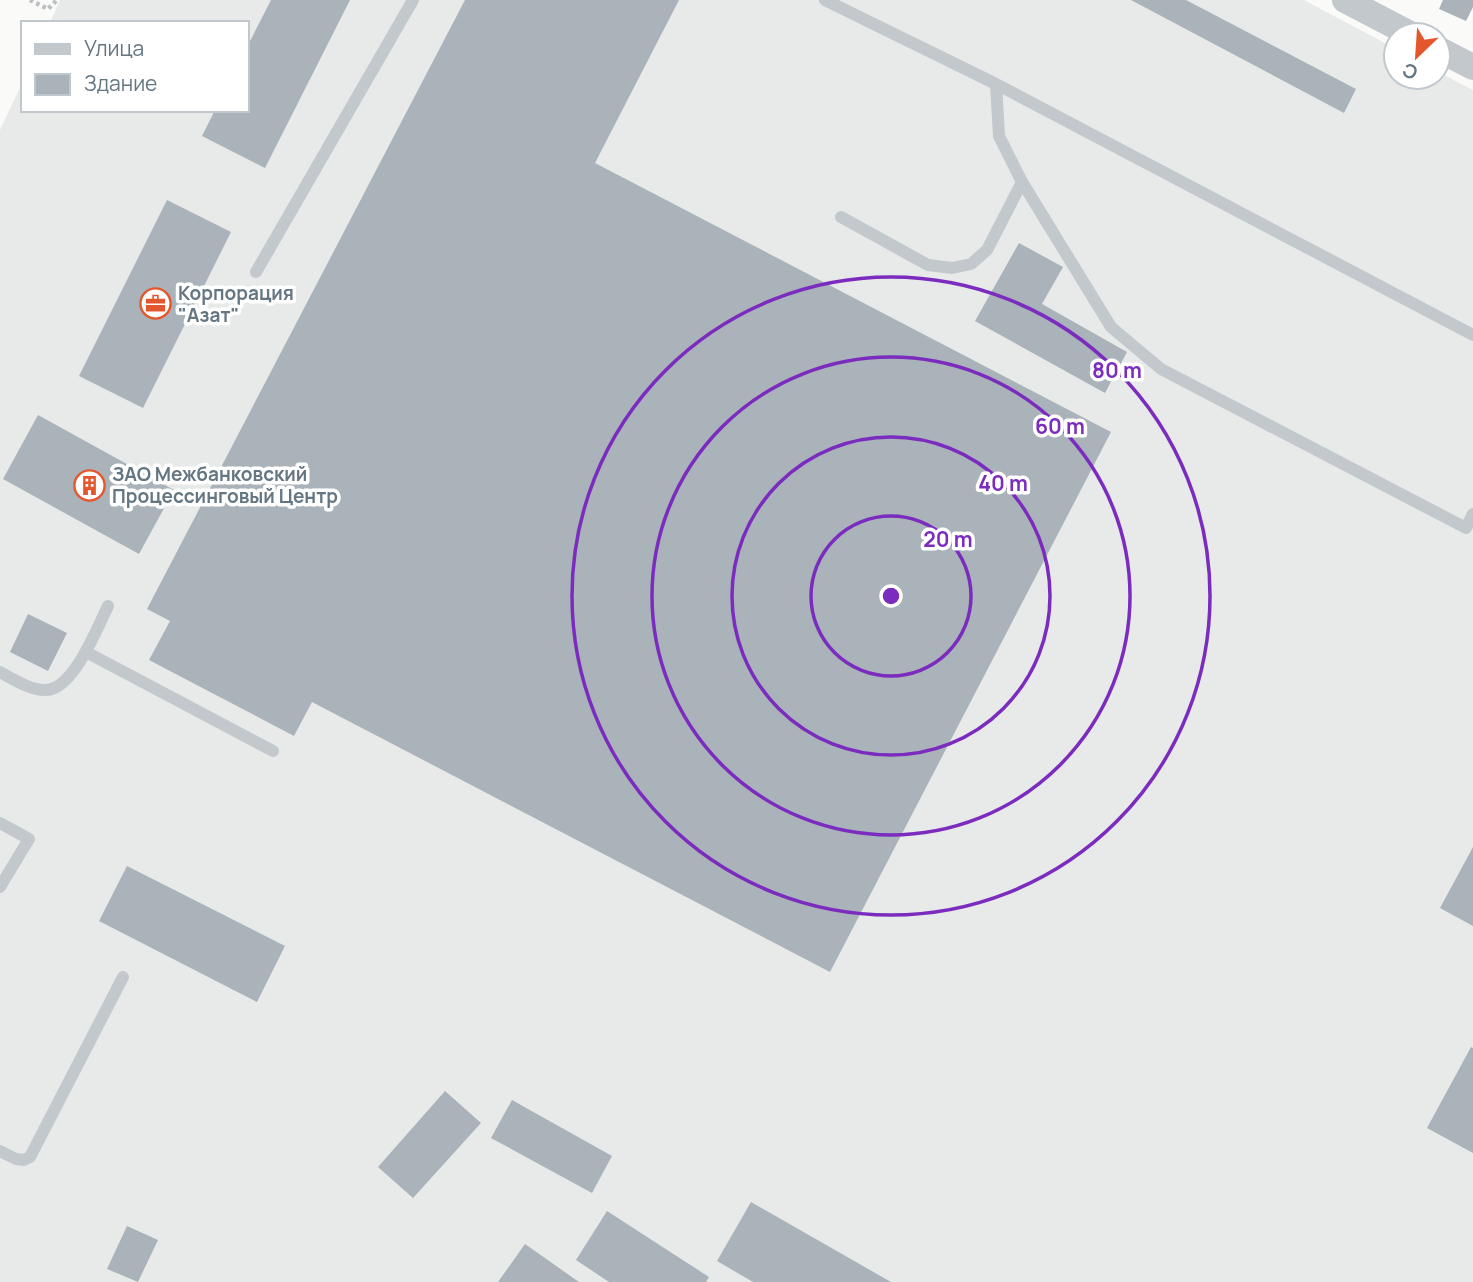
<svg xmlns="http://www.w3.org/2000/svg" width="1473" height="1282" font-family="Manrope,sans-serif">
<style>
.built{fill:#e8e9e9}
.building{fill:#aab3b9}
.lines{fill:none;stroke-linecap:round;stroke-linejoin:round}
.path{stroke:#bbbfc2;stroke-width:4.5;stroke-dasharray:3.5 3.5;stroke-linecap:butt}
.lane{stroke:#c3c8cc;stroke-width:12}
.street{stroke:#c3c8cc;stroke-width:26}
.ring{fill:none;stroke:#7b2cbf;stroke-width:3.5}
.labels{text-anchor:middle;dominant-baseline:central;stroke-width:7;stroke-linejoin:round;paint-order:stroke}
.poi-label{font-size:19px;font-weight:bold;fill:#657683;stroke:#fff;text-anchor:start}
.centre{fill:#7b2cbf;stroke:#fff;stroke-width:3.5}
.ring-label{font-size:21px;text-anchor:middle;font-weight:bold;fill:#7b2cbf;stroke:#fff;stroke-width:7;stroke-linejoin:round;paint-order:stroke}
</style>
<rect width="100%" height="100%" fill="#fafaf8"/>
<path class="built" d="M60,0h1244l92,49v28h42v-5l35,18v1192h-1473v-1152l23,-49v29h224v-87h-197z"/>
<path class="building" d="M271,0h79l-85,168 -63,-32 13,-26h32v-63z
M465,0h214l-84,163 516,269 -281,540 -518,-270 -18,34 -145,-76 21,-39 -23,-12z
M1131,0h55l170,89 -12,24z
M1443,0h30v7l-7,14 -27,-12z
M167,200l64,32 -88,176 -64,-32z
M1019,243l44,24 -21,37 85,48 -22,41 -130,-72z
M38,415l136,75 -35,64 -136,-75z
M28,614l39,19 -19,38 -38,-19z
M1473,847v79l-33,-18z
M127,866l158,80 -28,56 -158,-81z
M1471,1047l2,1v105l-46,-25z
M445,1091l36,32 -68,75 -35,-31z
M512,1100l100,56 -20,37 -101,-55z
M751,1202l140,80h-138l-36,-21z
M607,1211l102,66 -3,5h-97l-33,-22z
M127,1226l31,14 -20,42 -31,-13z
M525,1244l54,38h-81z"/>
<g class="lines">
<path class="path" d="M30,0l18,9 9,-9"/>
<path class="lane" d="M825,0l171,84 477,251
M996,84l3,52 23,46 89,145 50,42 305,159 7,-14
M841,217l87,48 24,3 19,-4 16,-14 35,-68
M256,272l157,-272
M86,652l187,99
M0,672c13,7 30,18 45,18 28,1 52,-62 63,-84
M0,823l29,16 -29,48
M0,1151l16,8 8,1 6,-3 93,-180"/>
<path class="street" d="M1345,0l67,35
M1438,49l35,18"/>
</g>
<g class="ring">
<circle cx="891" cy="596" r="80"/>
<circle cx="891" cy="596" r="159"/>
<circle cx="891" cy="596" r="239"/>
<circle cx="891" cy="596" r="319"/>
</g>
<defs>
<symbol id="office-ring" viewBox="-11 -11 22 22"><circle r="9.5" fill="#fff" stroke="#e4572e" stroke-width="1.5"/><path d="M-6-3h4V-5.5h4V-3h4V5H-6ZM-1-4.5V-3h2v-1.5ZM-6 0V1H6V0Z" fill="#e4572e"/></symbol>
<symbol id="building-ring" viewBox="-11 -11 22 22"><circle r="9.5" fill="#fff" stroke="#e4572e" stroke-width="1.5"/><path d="M-4-6H4V6H1V3H-1V6H-4ZM-2.5-4.3h1.7v1.8h-1.7ZM.8-4.3h1.7v1.8H.8ZM-2.5-1h1.7V.8h-1.7ZM.8-1h1.7V.8H.8Z" fill="#e4572e"/></symbol>
</defs>
<g fill-rule="evenodd">
<use href="#office-ring" x="138" y="286" width="35" height="35"/>
<use href="#building-ring" x="72" y="468" width="35" height="35"/>
</g>
<g class="labels">
<g class="poi-label">
<text x="178" y="293">Корпорация<tspan x="178" dy="22">"Азат"</tspan></text>
<text x="112" y="474">ЗАО Межбанковский<tspan x="112" dy="22">Процессинговый Центр</tspan></text>
</g>
</g>
<circle cx="891" cy="596" r="10" class="centre"/>
<g class="ring-label">
<text x="1117" y="378">80 m</text>
<text x="1060" y="434">60 m</text>
<text x="1003" y="491">40 m</text>
<text x="948" y="547">20 m</text>
</g>
<rect x="21" y="21" width="228" height="91" fill="#ffffff" stroke="#c1c8cd" stroke-width="2"/>
<rect x="35" y="44" width="35" height="10" fill="#c3c8cc" stroke="#c1c8cd" stroke-width="2"/>
<text x="84" y="56" font-size="21" fill="#657683">Улица</text>
<rect x="35" y="74" width="35" height="21" fill="#aab3b9" stroke="#c1c8cd" stroke-width="2"/>
<text x="84" y="91" font-size="21" fill="#657683">Здание</text>
<g transform="translate(1417 56) rotate(205)"><circle r="33" fill="#ffffff" stroke="#c1c8cd" stroke-width="2"/>
<path d="M0-5L12 26L0 18L-12 26Z" fill="#e4572e"/>
<text y="-10" font-size="19" font-weight="bold" text-anchor="middle" fill="#657683">С</text>
</g>
</svg>
